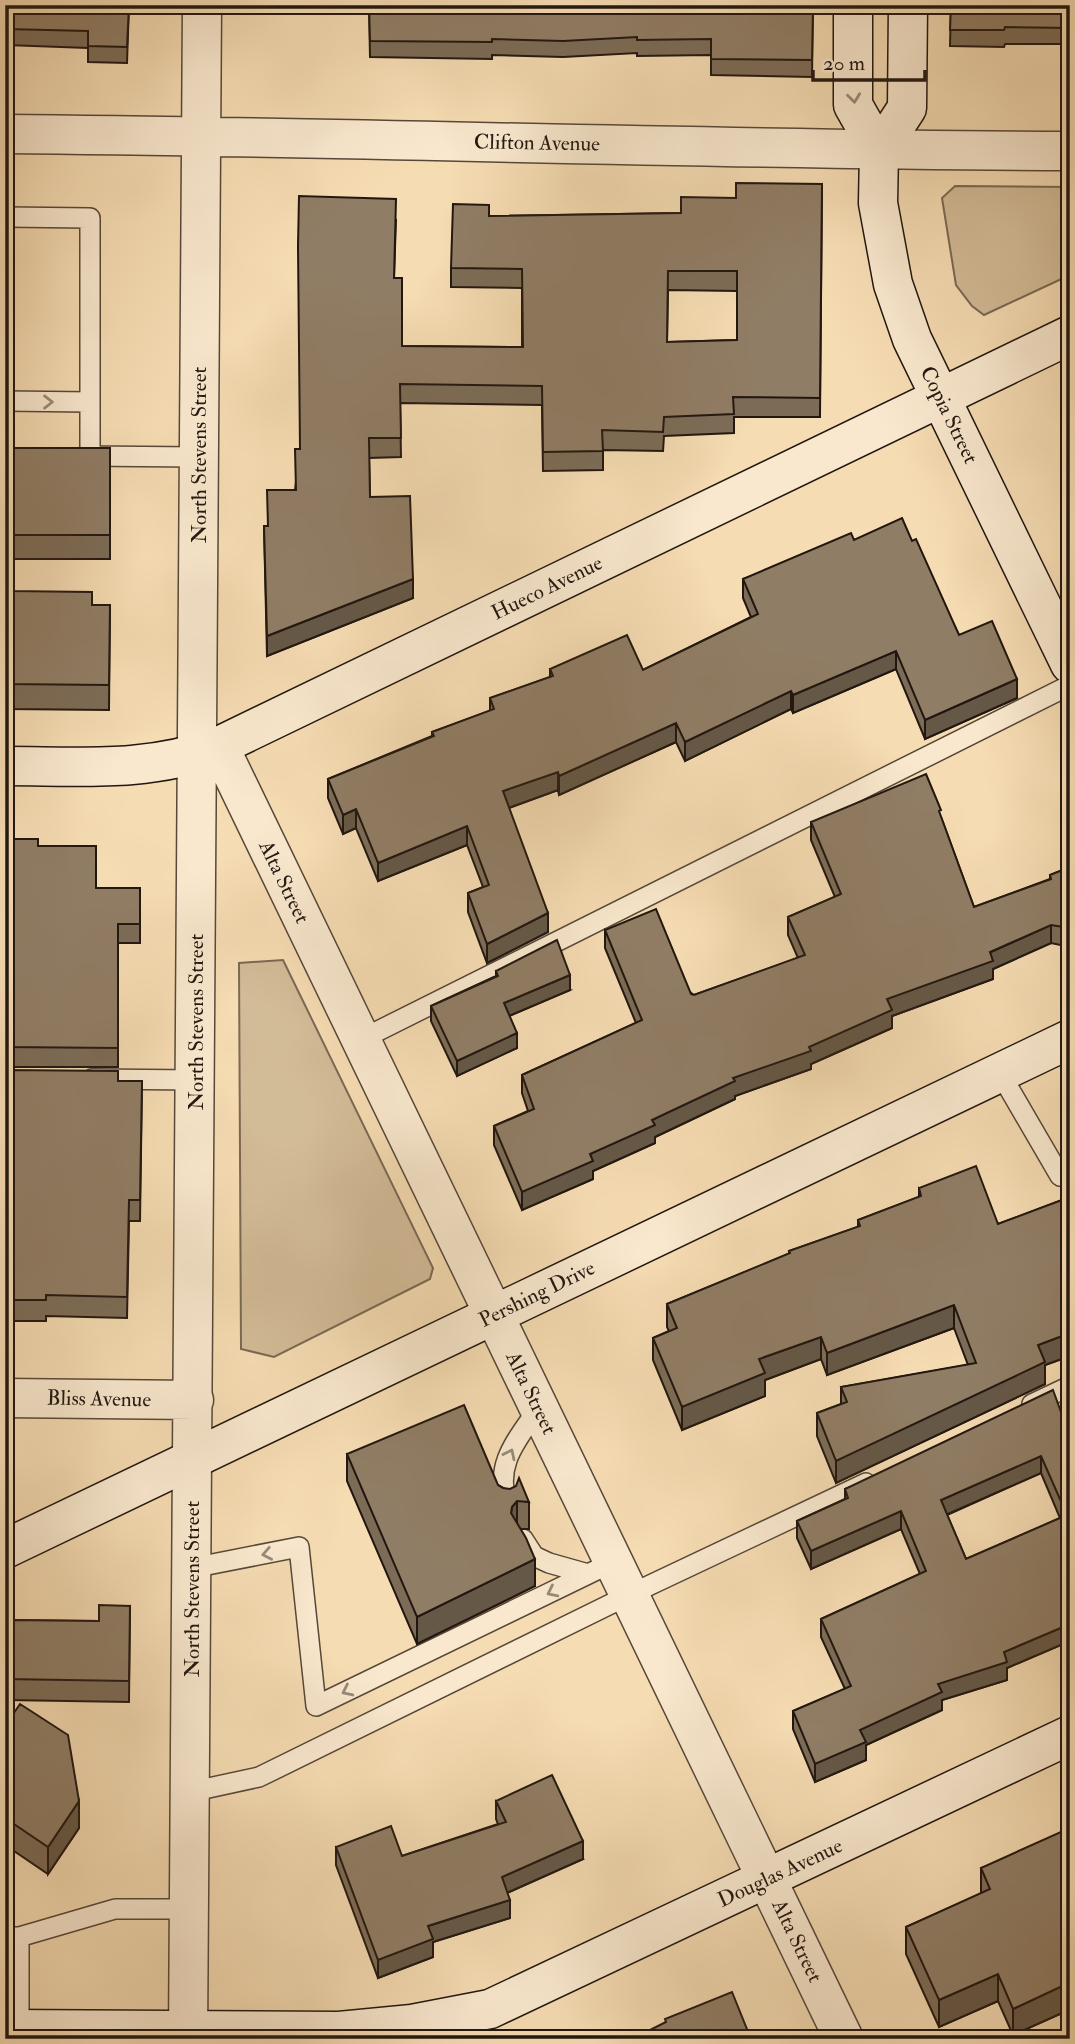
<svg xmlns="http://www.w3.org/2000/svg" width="1075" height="2044" font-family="'IM FELL Double Pica',serif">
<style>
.green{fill:#d2bb97;stroke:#7a6954;stroke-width:2}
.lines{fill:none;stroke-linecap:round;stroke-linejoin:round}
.lane-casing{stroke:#574839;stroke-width:22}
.street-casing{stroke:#574839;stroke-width:41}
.secondary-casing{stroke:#221710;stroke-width:41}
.lane{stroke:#f9e8ce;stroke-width:19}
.street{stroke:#f9e8ce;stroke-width:38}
.secondary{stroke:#f9e8ce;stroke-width:38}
.wall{fill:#7c6c57;stroke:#221710;stroke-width:2;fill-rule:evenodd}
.shaded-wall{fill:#655847;stroke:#221710;stroke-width:2}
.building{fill:#907d65;stroke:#221710;stroke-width:2;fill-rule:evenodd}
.oneway{stroke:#988a78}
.labels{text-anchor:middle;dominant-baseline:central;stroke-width:6;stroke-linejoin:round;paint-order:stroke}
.street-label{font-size:21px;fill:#221710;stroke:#f9e8ce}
</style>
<rect width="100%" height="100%" fill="#f6dcb3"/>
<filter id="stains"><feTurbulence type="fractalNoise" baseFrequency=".00286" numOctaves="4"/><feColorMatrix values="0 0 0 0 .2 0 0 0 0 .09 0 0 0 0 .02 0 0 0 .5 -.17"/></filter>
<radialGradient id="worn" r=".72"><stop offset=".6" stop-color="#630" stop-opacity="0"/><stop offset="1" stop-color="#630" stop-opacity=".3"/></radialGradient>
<path class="green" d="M955,186l115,1v88l-86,40 -12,-9 -16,-21 -14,-87z
M283,960l150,308 -3,11 -156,78 -33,-8 -2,-386z"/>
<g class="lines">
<defs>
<path id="lane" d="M5,217l85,1v238
M5,401l85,1
M85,456l114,1
M360,1040l710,-355
M1000,1073l60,103 10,-4
M92,1079l104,1
M1032,1404l38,-18
M507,1504c-13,-40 10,-64 31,-95
M523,1539l11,17 15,7 39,11
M192,1568l107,-21 17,159 297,-144
M190,1792l69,-15 370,-182 237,-112
M5,1937h14l96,-28h74
M19,2029v-92"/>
<path id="street" d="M5,134c355,3 710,16 1065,17
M219,746l625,1293
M5,1398l189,2
M188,2039l14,-2034"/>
<path id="secondary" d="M853,5v100l26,46 -1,52 15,81 19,55 158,325
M879,151l28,-43 1,-103
M5,766c75,0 143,7 214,-20l851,-411
M5,1549l1065,-510
M5,2029l334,2 73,-7 78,-15 580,-274"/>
</defs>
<use href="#lane" class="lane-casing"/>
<use href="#street" class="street-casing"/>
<use href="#secondary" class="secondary-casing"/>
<use href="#lane" class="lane"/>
<use href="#street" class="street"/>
<use href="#secondary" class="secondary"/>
</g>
<path class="wall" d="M5,5h124l-2,58 -39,-1v-14l-82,-3v4z
M369,5h444l-1,72 -101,-2v-20l-74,1v-3l-74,4 -71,-2v4l-122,-2z
M951,5h119v39h-65l-1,3 -54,-1z
M822,184l-2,233h-86v16l-70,3 -1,15 -60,-1v20l-60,1 -1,-66 -142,-2 1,54 -32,1 1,39 43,101 -146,58 -3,-130h4l27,-36 5,-41 96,-230 -2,59 8,68 120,1v-59l-71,-1v-19l38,-52 192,-3 55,-15zM668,290l69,1v49l-70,2z
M5,448h105v111h-100v32l82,14h18l-1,105 -104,-1z
M854,540l58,1 47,94 58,63 -92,41 -29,-70 -103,44 -2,-4 -106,52 -9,-19 -117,53 -1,-5 -49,18 39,124 -61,31 -19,-51v-19l15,-6 -16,-42 -89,36 -22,-53 -13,6 -15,-36v-19l104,-43v-4l58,-21v-13l60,-21v-8l93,1 108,-53 -8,-19v-19z
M941,817l33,90 76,-28v-4l20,-8v80l-19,-4 -58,26v10l-101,37v12l-81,36v5l-76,27v3l-80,38v6l-62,28v8l-71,31 -28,-65v-19l34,-15 -6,-18v-18l114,-52 -31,-75v-18l89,65 104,-37 -10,-23v-18l47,-20 -24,-57v-18z
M5,839l33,7 58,42h44v55h-22v124h-113z
M496,971l74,19 -61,26 8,32 -60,28 -26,-55v-15l65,-30z
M5,1070l113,11h24l-2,140h-11l-2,97 -81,-2v5h-41z
M919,1188l79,36 72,-27v159l-25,9v19l-209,99 -19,-47v-23l24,-9v-17l127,-22 -14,-37 -127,47 -6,-16 -56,21v16l-83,34 -29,-70v-22l16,-7 -2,-4v-23l122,-50v-3l69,-24v-7l61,-23z
M1070,1409v232l-63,27v12l-65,20v10l-76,35v15l-51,22 -22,-53v-18l52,-22 -24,-52v-18l99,-45 -19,-45 -90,40 -14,-31v-17l48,-22v-10zM1041,1473l19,45 -94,41 -19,-44z
M347,1454l151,31 31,17v27h-9l15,57 -118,58 -70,-163z
M130,1606l-1,96 -124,-2 1,-80 93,1z
M5,1726l74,102 -31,46 -37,-25 -6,1z
M496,1801l87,58 -76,34 3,25 -77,24v15l-55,21 -42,-113v-18l66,9 96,-32 -2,-5z
M1070,1845v186l-8,-18 -49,22 -15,-34 -59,26 -33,-73v-27l75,-33v-26z"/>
<path class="shaded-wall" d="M413,579v19l-146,58v-20z
M896,651v18l-103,44v-18z
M1017,679v19l-92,41v-19z
M791,691v18l-106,52v-19z
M676,723v19l-117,53v-19z
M558,772v18l-55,20v-19z
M356,809v19l-13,6v-19z
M467,826v19l-89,36v-18z
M548,913v19l-61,31v-19z
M1051,925v18l-58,26v10l-101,37v12l-81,36v5l-76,27v3l-80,38v6l-62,28v8l-71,31v-18l130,-72 81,-42 76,-31 78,-48z
M570,975v15l-66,28v-15z
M517,1033v15l-60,28v-15z
M954,1305v23l-127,47v-22z
M1070,1333v23l-25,9v19l-209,99v-22l202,-116z
M821,1337v22l-56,21v16l-83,34v-23l77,-48z
M1041,1456v17l-100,44v-17z
M517,1501v27l-6,-15 1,-6z
M901,1511v18l-90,40v-18z
M535,1559v27l-118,58v-27z
M1070,1624v17l-63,27v12l-65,20v10l-76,35v15l-51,22v-18l45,-34 78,-46 66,-32z
M79,1801v27l-31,46v-27z
M583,1841v18l-81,36v-18z
M510,1900v18l-77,24v15l-55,21v-18l50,-34z
M998,1974v27l-59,26v-27z
M1062,1986v27l-49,22v-26z"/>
<path class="building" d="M5,5h124l-2,42 -39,-1v-15l-82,-2 -1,4z
M369,5h444l-1,55 -101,-1v-20l-74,1v-3l-74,4 -71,-2v3l-122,-1z
M951,5h119v23l-65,-1 -1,3h-54z
M736,183l86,1 -2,214 -87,-1 1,17 -70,3 -1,15 -61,-2 1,21 -60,1 -1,-66 -142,-2 1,54h-32l1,59 40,-1 3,83 -146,57 -3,-110h4l-1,-36h29l-1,-41h5l-2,-203 1,-50 97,3 -2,79h8v68l121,1 -1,-78 -71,-1 2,-64 36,1v11l192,-3v-16l55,1zM668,271h69v69l-70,2z
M5,448h105v87h-100v56l82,1v13h18l-1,80 -104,-1z
M902,518l10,23 4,-2 43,96 33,-14 25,58 -92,41 -29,-69 -103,44 -2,-4 -106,51 -9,-19 -117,53 -1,-4 -55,19 45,122 -61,31 -19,-51 21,-8 -22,-59 -89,37 -22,-54 -13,6 -15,-36 106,-43 -2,-4 62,-23 -4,-11 63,-22 -3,-7 77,-34 16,35 115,-56 -15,-35 108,-46 3,7z
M926,774l15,36 -2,1 35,96 77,-28 -1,-4 20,-8v61l-19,-3 -61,27 3,9 -106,38 5,11 -83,37 2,4 -78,27 2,3 -83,39 3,5 -65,29 3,7 -71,31 -28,-66 40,-17 -12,-34 120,-55 -37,-90 51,-21 35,85 3,1 111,-40 -17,-38 53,-23 -30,-72z
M5,839h33v7h58v42h44v36h-22v124l-113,-1z
M557,940l13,35 -66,28 13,30 -60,28 -26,-55 67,-30 -2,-5z
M5,1070l113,1v10h24l-2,119h-11l-2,97 -81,-2v5h-41z
M976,1166l22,58 72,-27v136l-32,12 7,17 -209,99 -19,-48 30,-11 -6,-15 135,-24 -22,-58 -127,48 -6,-16 -62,22 6,14 -83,34 -29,-69 24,-10 -10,-24 123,-51 -1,-2 71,-25 -2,-6 63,-24 -2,-8z
M1053,1390l8,22 9,-3v215l-66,28 3,10 -69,22 4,8 -82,38 6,12 -51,22 -22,-53 58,-25 -30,-67 105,-48 -25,-60 -90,40 -14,-30 51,-23 -3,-9zM1041,1456l26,59 -101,44 -25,-59z
M464,1405l34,80 5,3 7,1 6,-3 3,-8 10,24 -12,-1 -5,6 -1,6 15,25 9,21 -118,58 -70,-163z
M99,1605l31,1 -1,75 -124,-2 1,-59 93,1z
M20,1704l48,31 11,66 -31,46 -37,-25 -6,2v-98z
M552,1775l31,66 -81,36 8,23 -82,26 5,13 -55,21 -42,-113 55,-21 11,30 104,-34 -10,-21z
M1063,1831l7,14v159l-8,-18 -49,23 -15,-35 -59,26 -33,-73 84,-38 -9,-21z
M732,1992l19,47h-119l34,-17 -1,-3z"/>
<defs><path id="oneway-chevron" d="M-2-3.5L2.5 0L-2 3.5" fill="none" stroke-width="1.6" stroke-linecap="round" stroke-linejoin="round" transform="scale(1.75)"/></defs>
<g class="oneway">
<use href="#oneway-chevron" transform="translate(854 98) rotate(83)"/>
<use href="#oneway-chevron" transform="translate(48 402)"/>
<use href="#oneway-chevron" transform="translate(510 1454) rotate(-64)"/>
<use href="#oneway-chevron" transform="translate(267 1554) rotate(169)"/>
<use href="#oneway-chevron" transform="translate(552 1592) rotate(154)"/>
<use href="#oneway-chevron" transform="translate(347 1691) rotate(154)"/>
</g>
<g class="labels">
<g class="street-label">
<text transform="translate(537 143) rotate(1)">Clifton Avenue</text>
<text transform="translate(949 415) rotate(64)">Copia Street</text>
<text transform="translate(199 455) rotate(-90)">North Stevens Street</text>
<text transform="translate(547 588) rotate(-26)">Hueco Avenue</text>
<text transform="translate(284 882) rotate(64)">Alta Street</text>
<text transform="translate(196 1022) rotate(-90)">North Stevens Street</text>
<text transform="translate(537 1294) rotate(-26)">Pershing Drive</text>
<text transform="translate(531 1393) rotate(64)">Alta Street</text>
<text transform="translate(99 1399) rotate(1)">Bliss Avenue</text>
<text transform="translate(192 1589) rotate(-90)">North Stevens Street</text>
<text transform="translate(780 1873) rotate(-25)">Douglas Avenue</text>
<text transform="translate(797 1941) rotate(64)">Alta Street</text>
</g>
</g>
<rect width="1075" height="2044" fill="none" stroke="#f6dcb3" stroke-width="28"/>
<rect x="7" y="7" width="1061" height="2030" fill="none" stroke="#221710" stroke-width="3.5"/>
<rect x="14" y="14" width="1047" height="2016" fill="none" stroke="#221710" stroke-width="2"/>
<path d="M813 70v10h112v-10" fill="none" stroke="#221710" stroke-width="3.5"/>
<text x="823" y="70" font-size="21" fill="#221710" stroke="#f9e8ce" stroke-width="5" paint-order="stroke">20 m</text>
<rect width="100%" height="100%" filter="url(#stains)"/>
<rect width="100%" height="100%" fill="url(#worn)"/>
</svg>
